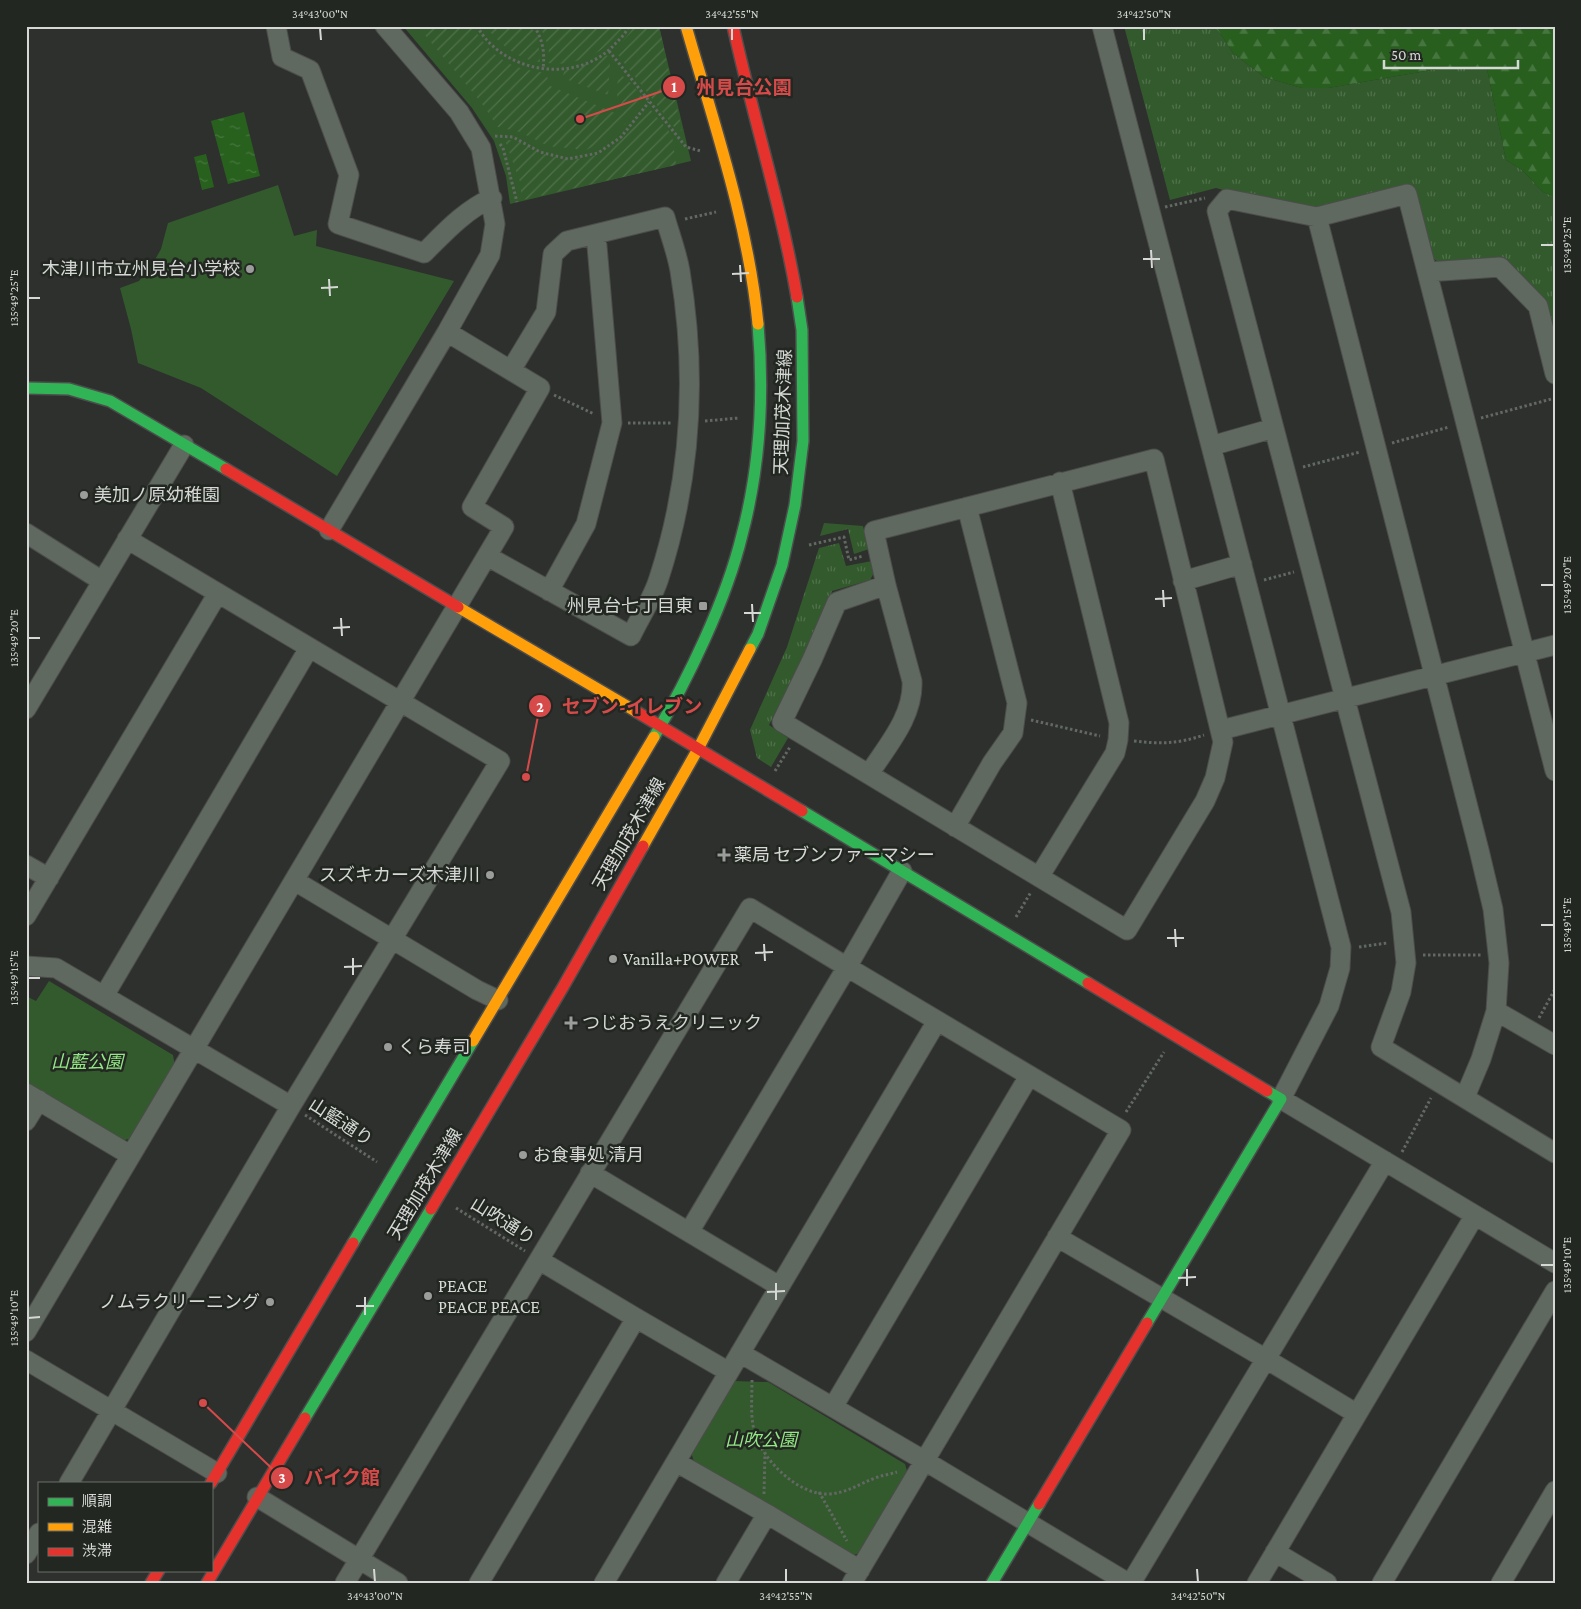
<svg xmlns="http://www.w3.org/2000/svg" width="1581" height="1609" font-family="'Crimson Pro','Noto Sans JP',serif">
<style>
.grass{fill:url(#grass-tufts)}
.forest{fill:url(#forest-firs)}
.park{fill:#335a2d}
.garden{fill:url(#garden-furrows)}
.water{fill:url(#water-ripples)}
.lines{fill:none;stroke-linecap:round;stroke-linejoin:round}
.street-casing{stroke:#4c4d4c;stroke-width:21}
.fast-casing{stroke:#4c4d4c;stroke-width:14}
.slow-casing{stroke:#4c4d4c;stroke-width:14}
.jam-casing{stroke:#4c4d4c;stroke-width:14}
.path{stroke:#626862;stroke-width:3;stroke-dasharray:2.5 2.5;stroke-linecap:butt}
.street{stroke:#60695f;stroke-width:19}
.fast{stroke:#30b455;stroke-width:11}
.slow{stroke:#ff9f0a;stroke-width:11}
.jam{stroke:#e5322d;stroke-width:11}
.ticks{fill:none;stroke:#d5d8d4;stroke-width:2}
.poi-dot{fill:#9b9d9a;stroke:#232722;stroke-width:2}
.labels{text-anchor:middle;dominant-baseline:central;stroke-width:5;stroke-linejoin:round;paint-order:stroke}
.poi-label{font-size:18px;fill:#d5d8d4;stroke:#232722;text-anchor:start}
.street-label{font-size:18px;fill:#d5d8d4;stroke:#232722}
.park-label{font-size:18px;font-style:italic;fill:#93e785;stroke:#232722}
.leader{fill:none;stroke:#d64b4a;stroke-width:2}
.callout-dot{fill:#d64b4a;stroke:#232722;stroke-width:2}
.mark-label{font-size:15px;text-anchor:middle;font-weight:bold;fill:#fff}
.callout-label{font-size:19px;text-anchor:middle;font-weight:bold;fill:#d64b4a;stroke:#232722;stroke-width:5;stroke-linejoin:round;paint-order:stroke}
.neatline{fill:none;stroke:#d5d8d4;stroke-width:2}
.ticks-label{font-size:12px;text-anchor:middle;fill:#d5d8d4}
</style>
<defs>
<pattern id="grass-tufts" width="24" height="20" patternUnits="userSpaceOnUse" patternTransform="scale(1.25)"><rect width="24" height="20" fill="#335a2d"/><path d="M3 7l-1-3M5 7V3M7 7l1-3M15 17l-1-3M17 17v-4M19 17l1-3" fill="none" stroke="#50714b"/></pattern>
<pattern id="forest-firs" width="22" height="20" patternUnits="userSpaceOnUse" patternTransform="scale(1.25)"><rect width="22" height="20" fill="#285f1f"/><path d="M5 1l3.5 6h-7zM16 11l3.5 6h-7z" fill="#46753f"/></pattern>
<pattern id="garden-furrows" width="10" height="10" patternUnits="userSpaceOnUse" patternTransform="scale(1.25)"><rect width="10" height="10" fill="#335a2d"/><path d="M-1 1l2-2M0 10L10 0M9 11l2-2" fill="none" stroke="#50714b"/></pattern>
<pattern id="water-ripples" width="26" height="14" patternUnits="userSpaceOnUse" patternTransform="scale(1.25)"><rect width="26" height="14" fill="#28611e"/><path d="M2 4q2-2 4 0t4 0M15 11q2-2 4 0t4 0" fill="none" stroke="#46773e"/></pattern>
</defs>
<rect width="100%" height="100%" fill="#2e302d"/>
<path class="grass" d="M1124,26h89l7,7 13,20 31,24 38,11h26l115,-20 44,1 19,91 16,10 21,22 12,5v152l-49,-85 -64,1 -8,-6 -22,-67 -105,21 -91,-25 -46,12z
M824,523l39,3 6,23 -15,5 -6,-25 -28,7z
M839,543l7,23 26,-5 3,10 -5,9 -38,11 -19,50 -44,84 19,13 -17,29 -14,-9 -7,-28 37,-83 32,-99z"/>
<path class="forest" d="M1213,26h342v171l-12,-5 -21,-22 -16,-10 -19,-91 -44,-1 -115,20h-26l-38,-11 -31,-24 -13,-20z"/>
<path class="park" d="M403,26h256l32,135 -181,43 -4,-28 -12,-35 -22,-33z
M278,185l16,51 23,-6 -1,16 138,35 -117,195 -136,-88 -63,-25 -7,-34 -11,-41 19,-7 13,-16 9,-16 7,-26z
M49,981l124,74 2,11 -43,72 -11,3 -95,-57v-88l10,5z
M733,1381l35,1 137,82 3,10 -48,79 -10,3 -156,-94 -3,-10z"/>
<path class="garden" d="M421,26h51c20,32 37,43 75,47l1,12 67,28 7,-11 -5,-4 1,-26 15,13 10,13 -18,26 -23,18 -16,8 -38,-4 -28,-14 -22,-5 -18,-26 -56,-67z
M485,26h45l8,11 2,25c-24,-3 -40,-18 -55,-36z
M540,26h84c-6,7 -12,16 -19,21 -16,12 -38,19 -57,16l1,-15z
M635,26h24l23,104 -4,2 -63,-81z
M607,55l3,7 -2,33 -45,-17 1,-7 34,-11z
M650,109l22,26 4,30 -154,35 -2,-18 -15,-42c16,-1 26,9 40,14 28,11 61,4 81,-19 8,-9 14,-18 24,-26z"/>
<path class="water" d="M244,112l16,64 -32,8 -17,-63z
M206,154l8,33 -12,3 -8,-33z"/>
<g class="lines">
<defs>
<path id="street" d="M276,26l6,31 28,13 39,105 -11,49 86,29c21,-21 41,-43 68,-55
M1102,26l239,921 -1,21 -11,38 -48,93 274,164
M1317,217l162,633 14,59 6,54 -3,48 -15,48 -16,38
M1427,272l73,-5 38,39 17,68
M1211,446l63,-18
M1154,459l69,283 -8,36 -10,23 -78,129 -345,-208 30,-62 25,-58 49,-17 -12,-54z
M329,530l118,-198 43,-77 5,-31 -14,-76 -22,-36 -74,-86
M26,533l76,48
M487,556l144,80c9,-19 22,-38 28,-58 32,-99 38,-204 21,-307 -3,-18 -10,-36 -15,-54l-98,24 -14,13 -7,58 -35,58
M1183,581l59,-17
M549,591l37,-67 26,-101 -16,-189
M26,709l158,-264
M1221,730l334,-85
M1555,771l-148,-577 -90,23 -90,-18 -10,12 184,701 5,51 -5,29 -20,55 174,106
M869,774c18,-28 45,-58 43,-93l-26,-96
M955,827l37,-64 21,-30 4,-30 -50,-196
M26,865l23,13
M1039,877l76,-124 3,-13 1,-17 -59,-241
M295,881l182,109 21,10
M26,916l192,-323
M26,966l30,2 235,138
M104,996l205,-348
M1496,1011l59,34
M26,1093l104,62
M26,1121l13,-21
M590,1173l189,113
M689,1232l158,-265 274,163 -269,453
M1057,1237l209,122 91,55
M539,1260l97,58 93,54
M26,1332l478,-805 -32,-20 68,-119 -93,-56
M740,1353l185,108 203,122
M26,1360l191,113
M833,1407l196,-331
M676,1462l91,52 93,56
M69,1483l222,-377 209,-345 -373,-222
M257,1497l141,86
M1275,1552l52,31
M26,1554l13,-21
M345,1583l405,-675 97,59 55,-96
M479,1583l157,-265
M604,1583l333,-562
M726,1583l41,-69
M1131,1583l254,-422
M1257,1583l218,-368
M1382,1583l173,-292
M1501,1583l54,-92"/>
<path id="fast" d="M26,388l43,1 41,12 116,68
M750,649l8,-15 24,-69 13,-60 8,-64 -1,-111 -5,-33
M654,737c34,-58 72,-136 88,-202 18,-68 22,-141 16,-211
M802,811l286,172
M353,1243l120,-202
M1147,1323l134,-224 -14,-8
M305,1418l126,-209
M992,1583l47,-79"/>
<path id="slow" d="M686,26c28,98 62,196 72,298
M458,607l179,105
M643,846l55,-97 52,-100
M473,1041l181,-304"/>
<path id="jam" d="M733,26c20,91 48,179 64,271
M226,469l232,138
M637,712l165,99
M1088,983l179,108
M431,1209l132,-222 80,-141
M211,1483l142,-240
M1039,1504l108,-181
M151,1583l8,-13
M207,1583l98,-165"/>
</defs>
<use href="#street" class="street-casing"/>
<use href="#fast" class="fast-casing"/>
<use href="#slow" class="slow-casing"/>
<use href="#jam" class="jam-casing"/>
<path class="path" d="M477,26c26,48 101,59 138,18 5,-5 11,-11 14,-18
M534,26c9,14 11,27 9,43
M609,51l77,96 15,4
M495,136l18,1 27,15 28,7 30,-6 23,-16 28,-35
M500,144l3,4 14,54
M1165,207l40,-9
M685,219l31,-7
M554,395l40,19
M1481,418l74,-20
M705,421l34,-3
M628,423h44
M1392,443l57,-16
M1303,467l57,-15
M809,545l35,-8 5,23 14,-4
M1264,580l30,-8
M1031,720l69,16
M1134,741c27,3 43,3 70,-6
M775,771l15,-24
M1016,917l15,-25
M1359,947l28,-4
M1423,955h59
M1539,1018l16,-29
M1126,1112l38,-60
M305,1115l72,47
M1402,1152l29,-54
M456,1208l69,43
M752,1380c0,18 -2,37 3,54 9,27 43,61 73,60 20,-1 32,-11 50,-17 6,-2 13,-3 19,-5
M819,1492l28,49
M764,1494l1,-42"/>
<use href="#street" class="street"/>
<use href="#fast" class="fast"/>
<use href="#slow" class="slow"/>
<use href="#jam" class="jam"/>
</g>
<path class="ticks" d="M320,28l1,12M732,28v12M1144,28v12M1541,245h13M1151,250l1,18M1143,259h17M740,265l1,17M732,274l17,-1M329,279l1,17M321,288l17,-1M28,298h12M1541,585h13M1163,590l1,17M1155,599l17,-1M752,604l1,18M744,613h17M341,618l1,18M333,628l17,-1M28,638h12M1541,925h13M1175,929l1,18M1167,938h17M764,944l1,17M755,953l18,-1M353,958v17M344,967l18,-1M28,978h12M1541,1265h13M1187,1269v17M1178,1278l18,-1M776,1283v17M767,1292l18,-1M365,1297v18M356,1306h18M28,1318l12,-1M374,1569l1,13M786,1569v13M1197,1569l1,13"/>
<g class="poi-dot">
<circle cx="250" cy="269" r="5"/>
<circle cx="84" cy="495" r="5"/>
<rect x="698" y="601" width="10" height="10" rx="2.5"/>
<path d="M721.5 847.5h5v5h5v5h-5v5h-5v-5h-5v-5h5z"/>
<circle cx="490" cy="875" r="5"/>
<circle cx="613" cy="959" r="5"/>
<path d="M568.5 1015.5h5v5h5v5h-5v5h-5v-5h-5v-5h5z"/>
<circle cx="388" cy="1047" r="5"/>
<circle cx="523" cy="1155" r="5"/>
<circle cx="428" cy="1296" r="5"/>
<circle cx="270" cy="1302" r="5"/>
</g>
<g class="labels">
<g class="poi-label">
<text x="240" y="269" text-anchor="end">木津川市立州見台小学校</text>
<text x="94" y="495">美加ノ原幼稚園</text>
<text x="693" y="606" text-anchor="end">州見台七丁目東</text>
<text x="734" y="855">薬局 セブンファーマシー</text>
<text x="480" y="875" text-anchor="end">スズキカーズ木津川</text>
<text x="623" y="959">Vanilla+POWER</text>
<text x="582" y="1023">つじおうえクリニック</text>
<text x="398" y="1047">くら寿司</text>
<text x="533" y="1155">お食事処 清月</text>
<text x="438" y="1286">PEACE<tspan x="438" dy="21">PEACE PEACE</tspan></text>
<text x="260" y="1302" text-anchor="end">ノムラクリーニング</text>
</g>
<g class="street-label">
<text transform="translate(783 412) rotate(-88)">天理加茂木津線</text>
<text transform="translate(629 834) rotate(-60)">天理加茂木津線</text>
<text transform="translate(341 1122) rotate(33)">山藍通り</text>
<text transform="translate(425 1184) rotate(-59)">天理加茂木津線</text>
<text transform="translate(503 1221) rotate(32)">山吹通り</text>
</g>
<g class="park-label">
<text x="87" y="1062">山藍公園</text>
<text x="761" y="1440">山吹公園</text>
</g>
</g>
<path class="leader" d="M580 119L674 87M526 777L540 706M203 1403L282 1478"/>
<g class="callout-dot">
<circle cx="580" cy="119" r="5"/>
<circle cx="526" cy="777" r="5"/>
<circle cx="203" cy="1403" r="5"/>
<circle cx="674" cy="87" r="12"/>
<circle cx="540" cy="706" r="12"/>
<circle cx="282" cy="1478" r="12"/>
</g>
<g class="mark-label">
<text x="674" y="92">1</text>
<text x="540" y="712">2</text>
<text x="282" y="1483">3</text>
</g>
<g class="callout-label">
<text x="744" y="94">州見台公園</text>
<text x="632" y="713">セブン-イレブン</text>
<text x="342" y="1484">バイク館</text>
</g>
<rect width="1581" height="1609" fill="none" stroke="#232722" stroke-width="55"/>
<rect x="38" y="1482" width="175" height="90" fill="#232722" stroke="#6a6e69"/>
<rect x="48" y="1498" width="25" height="8" fill="#30b455" stroke="#6a6e69"/>
<text x="82" y="1506" font-size="15" fill="#d5d8d4">順調</text>
<rect x="48" y="1523" width="25" height="8" fill="#ff9f0a" stroke="#6a6e69"/>
<text x="82" y="1532" font-size="15" fill="#d5d8d4">混雑</text>
<rect x="48" y="1548" width="25" height="8" fill="#e5322d" stroke="#6a6e69"/>
<text x="82" y="1556" font-size="15" fill="#d5d8d4">渋滞</text>
<path d="M1384 60v8h134v-8" fill="none" stroke="#d5d8d4" stroke-width="2.5"/>
<text x="1391" y="60" font-size="15" fill="#d5d8d4" stroke="#232722" stroke-width="4" paint-order="stroke">50 m</text>
<rect x="28" y="28" width="1526" height="1554" class="neatline"/>
<g class="ticks-label">
<text x="320" y="18">34°43'00"N</text>
<text x="732" y="18">34°42'55"N</text>
<text x="1144" y="18">34°42'50"N</text>
<text transform="translate(1567 245) rotate(-90)" y="4">135°49'25"E</text>
<text transform="translate(14 298) rotate(-90)" y="4">135°49'25"E</text>
<text transform="translate(1567 585) rotate(-90)" y="4">135°49'20"E</text>
<text transform="translate(14 638) rotate(-90)" y="4">135°49'20"E</text>
<text transform="translate(1567 925) rotate(-90)" y="4">135°49'15"E</text>
<text transform="translate(14 978) rotate(-90)" y="4">135°49'15"E</text>
<text transform="translate(1567 1265) rotate(-90)" y="4">135°49'10"E</text>
<text transform="translate(14 1318) rotate(-90)" y="4">135°49'10"E</text>
<text x="375" y="1600">34°43'00"N</text>
<text x="786" y="1600">34°42'55"N</text>
<text x="1198" y="1600">34°42'50"N</text>
</g>
</svg>
